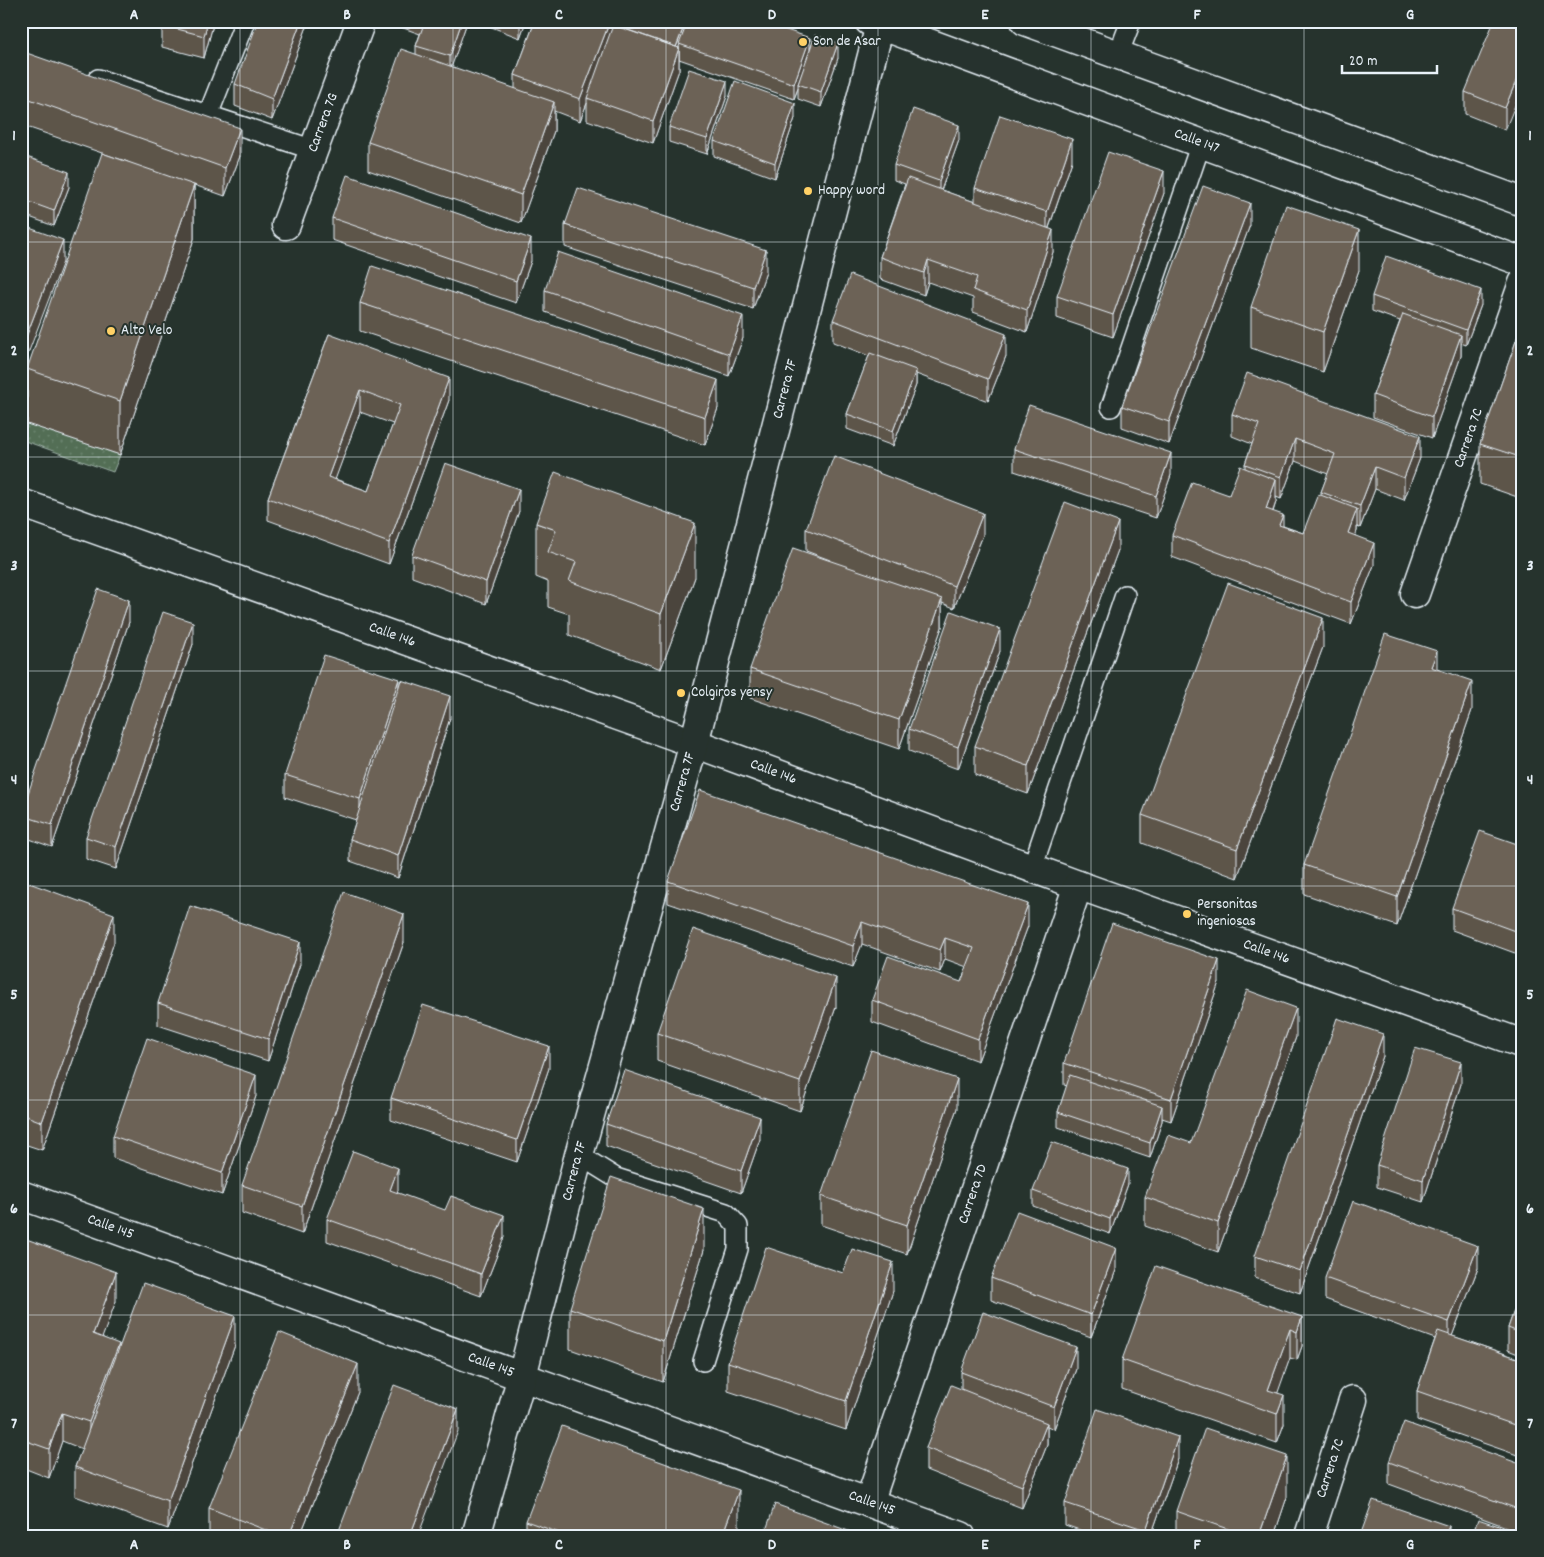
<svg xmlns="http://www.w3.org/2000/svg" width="1544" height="1557" font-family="Dekko,sans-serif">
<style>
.garden{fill:url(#garden-dots);stroke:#9db0a6}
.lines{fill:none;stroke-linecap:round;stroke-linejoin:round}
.service-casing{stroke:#e8f1f8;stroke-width:22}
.minor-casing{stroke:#e8f1f8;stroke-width:31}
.secondary-casing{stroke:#e8f1f8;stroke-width:31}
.service{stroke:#26332d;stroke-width:19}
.minor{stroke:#26332d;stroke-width:28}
.secondary{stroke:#26332d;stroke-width:28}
.wall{fill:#5d544a;stroke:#e8f1f8;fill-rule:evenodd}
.shaded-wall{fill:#4c453c;stroke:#e8f1f8}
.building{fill:#6c6256;stroke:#e8f1f8;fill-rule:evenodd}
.grid{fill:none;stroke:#e8f1f8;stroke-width:1;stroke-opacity:0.55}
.poi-dot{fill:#ffd166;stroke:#26332d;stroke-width:2}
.labels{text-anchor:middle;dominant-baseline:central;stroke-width:4;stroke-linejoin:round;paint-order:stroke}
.poi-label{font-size:15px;fill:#e8f1f8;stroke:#26332d;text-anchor:start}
.street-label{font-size:15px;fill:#e8f1f8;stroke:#26332d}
.neatline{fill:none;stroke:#e8f1f8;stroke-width:2}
.grid-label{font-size:16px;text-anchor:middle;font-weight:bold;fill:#e8f1f8}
</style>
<defs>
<pattern id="garden-dots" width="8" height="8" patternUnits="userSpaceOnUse" patternTransform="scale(1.25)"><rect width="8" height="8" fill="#526e55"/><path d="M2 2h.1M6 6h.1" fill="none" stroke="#6b836e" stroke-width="1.8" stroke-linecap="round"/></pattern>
</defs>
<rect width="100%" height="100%" fill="#26332d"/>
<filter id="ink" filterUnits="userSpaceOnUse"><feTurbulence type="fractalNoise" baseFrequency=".02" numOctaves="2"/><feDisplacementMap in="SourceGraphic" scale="10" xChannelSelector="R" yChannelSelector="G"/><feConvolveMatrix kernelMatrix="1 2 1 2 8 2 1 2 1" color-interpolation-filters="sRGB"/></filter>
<g filter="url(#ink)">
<path class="garden" d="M27,424l93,31 -7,17 -91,-32z"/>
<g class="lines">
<defs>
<path id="service" d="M1118,55l13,-34
M98,79l216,71
M208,115l37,-94
M1111,407l90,-264
M1032,868l93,-273
M579,1155l37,23 110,35 12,13v23l-35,112"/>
<g id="minor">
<path id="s1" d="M286,225l75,-204"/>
<path id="s2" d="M21,503l673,240 384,142 445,159"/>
<path id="s3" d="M1415,594l108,-311"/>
<path id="s4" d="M21,1195l940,341"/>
<path id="s5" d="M869,1503l209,-618"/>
<path id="s6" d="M476,1536l46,-160 57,-221 115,-412 186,-718"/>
<path id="s7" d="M1309,1536l44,-136"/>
</g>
<g id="secondary">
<path id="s8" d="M869,21l654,241"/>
<path d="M1025,21l498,181"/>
</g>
</defs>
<use href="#service" class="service-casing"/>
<use href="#minor" class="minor-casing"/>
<use href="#secondary" class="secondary-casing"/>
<use href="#service" class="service"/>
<use href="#minor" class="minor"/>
<use href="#secondary" class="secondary"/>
</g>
<path class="wall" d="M214,21l-10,37 -42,-11v-22z
M309,21l-37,99 -37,-14v-22z
M395,21h71v4l-15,42 64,22v-14l20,-54h83l-2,5 194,22 28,10 -17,49 -23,-8v-11l-4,11 -115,-40v-12v23l-26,73 -66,-23v-17l-7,18 -26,-10v20l-33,92 -153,-53v-28l48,-87v-9l4,-12 -25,-9z
M476,21h50l-6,17z
M1237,21h29l-4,9z
M1523,21l-18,109 -40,-16v-22z
M21,51l219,105 -15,40 -31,-11v54l-74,216 -93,-31v-55l101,-207 -107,-37z
M727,96l-20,58 -38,-12v-15z
M795,118l-20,60 -61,-22v-15z
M959,140l-18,50 34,12v-14l97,-27 -23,67 4,24 -26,80 -54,-20v-14l-45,-16 -4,13 -44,-16v-22l25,-73 -11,-4v-15z
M21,155l48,32 -15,39 -33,-12z
M1164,193l-51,144 -56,-19v-22z
M332,218l199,43 -15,42 -184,-63z
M565,225l201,47 -13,37 -188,-62z
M1250,225l-81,219 -47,-17v-21z
M1359,270l-36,102 -72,-24v-41z
M545,290l198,48 -14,38 -184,-64z
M1372,296l109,9 -15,40 -5,-2v13l-29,82 -59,-21v-22l27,-74 -28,-10z
M360,303l358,105 -13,37 -345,-114z
M833,320l173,36 -18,45 -72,-27v11l-23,61 -46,-17v-15l22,-58 -36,-14z
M1523,321v178l-43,-15v-40z
M329,334l120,66 -60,164 -121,-44v-22zM360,412l33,12 -25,67 -33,-12z
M1232,414l188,44 -16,42 -29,-11 -15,39 -3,-1v4l-2,5 19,29 -23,59 -179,-67v-22l57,-40 16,-27v-4l7,-20 -20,-8zM1295,461l33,13 -7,18v4l-18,37 -20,-7 -10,-14 3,-10v-5l5,2z
M1014,449l157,26 -15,43 -142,-47z
M519,511l-33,93 -74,-27v-22z
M536,523l159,54 -34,92 -92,-34v-21l-21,-7v-25l-12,-5z
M806,529l177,6 -29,73 -12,-5v24l-43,122 -149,-51v-29l80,-109 -24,-9z
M1118,550l-90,244 -53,-19v-29z
M129,622l-77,225 -31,-11v-22z
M193,644l-77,225 -30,-10v-22z
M1323,647l-86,231 -95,-35v-28z
M1000,651l-42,118 -49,-18v-22z
M1437,669l35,41 -75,216 -93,-32v-29z
M399,687l51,31 -52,160 -48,-17v-22l6,-19 -71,-23v-22z
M1523,846v110l-71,-26v-22z
M21,880l93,62 -72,208 -21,-7z
M668,881l360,45 -50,135 -106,-39v-22l89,-18 6,-15 -22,-8 -5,13 -78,-28 -9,23 -185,-64z
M404,942l-102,292 -60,-21v-28z
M300,964l-32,97 -110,-36v-22z
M1219,982l-48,139 -9,-3v3l-12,37 -92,-31v-15l9,-26 -3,-1v-22z
M836,1007l-36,104 -143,-50v-28z
M1296,1037l-78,215 -73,-26v-29l46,-54z
M1383,1056l-83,237 -45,-15v-22z
M549,1068l-32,94 -126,-42v-22z
M1461,1084l-38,118 -46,-15v-22z
M256,1096l-34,99 -109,-37v-22z
M957,1108l-50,146 -86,-29v-29z
M606,1124l154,15 -19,54 -135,-47z
M1128,1184l-18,50 -77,-28v-15z
M398,1190l-1,3 107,44 -23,59 -154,-55v-22z
M21,1237l95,64 -14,36 17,11 116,-3 -67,184 -93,-33v-29l7,-18 -20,-8 -13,37 -28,-11z
M704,1250l-41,132 -93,-33v-41z
M1478,1268l-26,68 71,24v97l-106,-37v-29l18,-52 -110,-40v-21z
M1116,1270l-25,67 -100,-37v-22z
M1523,1285v71l-15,-6v-22z
M893,1291l-47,139 -118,-39v-29z
M1302,1317v29l-5,14 -7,-2 -13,35 7,31 -7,19 -155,-54v-29z
M1076,1369l-22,60 -7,-3v19l-25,63 -96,-38v-22l35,-59v-17z
M358,1392l-58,144h-91v-28z
M1178,1459l-27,77h-54l-32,-11v-22z
M1389,1462l134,3v68l-134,-49z
M1287,1497l-13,39h-98v-25z
M526,1521l213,9 -2,6h-211z"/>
<path class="shaded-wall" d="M208,21h6l-10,37v-22z
M301,21h8l-37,99v-21z
M462,21h4v4l-16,46v-15z
M520,21h6l-6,17z
M610,21h8l-29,78 -2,-1v5l-7,18v-22z
M686,21h2l-14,40v-8z
M1262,21h4l-4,9z
M810,38v15l-12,31v4l-4,11v-15z
M838,43v15l-17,49v-15z
M679,48v22l-26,73v-22z
M1523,64v22l-18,44v-22z
M727,81v15l-20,58v-15z
M554,102v29l-33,92v-28z
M795,103v15l-20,60v-15z
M959,125v15l-20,56v-15z
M240,128v28l-15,40v-28z
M1072,139v22l-25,72v-21z
M1164,171v22l-51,144v-22z
M69,172v15l-15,39v-15z
M194,185v54l-74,216v-54z
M1250,203v22l-81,219v-22z
M1053,230v22l-26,80v-22z
M1359,230v40l-36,102v-40z
M531,239v22l-15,42v-22z
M63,240v22l-42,110v-22z
M766,250v22l-13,37v-22z
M928,260v22l-4,13v-22z
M1481,290v15l-15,40v-15z
M743,316v22l-14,38v-22z
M1006,334v22l-18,45v-22z
M1461,335v21l-29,82v-21z
M916,370v15l-23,61v-15z
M449,378v22l-60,164v-21z
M718,380v28l-13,37v-28z
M360,390v22l-32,87v-22z
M1420,436v22l-16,42v-22z
M1295,439v22l-14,38v-22z
M1171,453v22l-15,43v-22z
M1375,467v22l-15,39v-22z
M1276,480v22l-10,29v-22z
M519,489v22l-33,93v-22z
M1357,509v22l-9,24v-22z
M983,513v22l-29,73v-22z
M1283,515v22l-4,-12z
M1118,522v28l-90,244v-28z
M695,523v54l-34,92v-55z
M1374,543v22l-23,59v-22z
M942,599v28l-43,122v-29z
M129,600v22l-77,225v-22z
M1323,618v29l-86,231v-29z
M193,622v22l-77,225v-22z
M1000,629v22l-42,118v-22z
M1437,651v29l-6,-13z
M399,679v22l-39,120v-22z
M1472,681v29l-75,216v-29z
M450,696v22l-52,160v-22z
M1028,904v22l-50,135v-22z
M114,914v28l-72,208v-28z
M404,914v28l-102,292v-28z
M862,922v22l-9,23v-21z
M945,938v21l-5,13v-22z
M300,942v22l-32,97v-22z
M1219,960v22l-48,139v-22z
M836,978v29l-36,104v-29z
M1296,1008v29l-78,215v-29z
M1383,1034v22l-83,237v-22z
M549,1046v22l-32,94v-22z
M1461,1062v22l-38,118v-22z
M256,1075v21l-34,99v-22z
M957,1079v29l-50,146v-29z
M1162,1106v15l-12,37v-15z
M760,1117v22l-19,54v-22z
M398,1168v22l-8,22v-22z
M1128,1169v15l-18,50v-15z
M704,1209v41l-41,132v-41z
M504,1215v22l-23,59v-22z
M1478,1246v22l-29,76v-22z
M1116,1248v22l-25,67v-22z
M893,1262v29l-47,139v-29z
M116,1272v29l-23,61v-28z
M235,1316v29l-67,184v-28z
M1302,1317v29l-5,14v-28z
M1290,1329v29l-19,54 -3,-22z
M119,1344v28l-30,79v-29z
M1076,1347v22l-22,60v-22z
M358,1364v28l-58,144h-11z
M1284,1395v29l-7,19v-29z
M458,1409v22l-40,105h-8z
M62,1413v28l-13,37v-29z
M1047,1423v22l-25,63v-22z
M1178,1437v22l-27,77h-5v-6z
M1287,1456v41l-13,39h-15z
M739,1490v40l-2,6h-15z
M1449,1526v10h-4z"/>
<path class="building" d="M163,21h45l-4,15 -42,-11z
M258,21h43l-29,78 -37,-15z
M425,21h37l-12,35 -34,-10z
M535,21h75l-30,78 -65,-24z
M618,21h68l-10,26 -59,-21z
M688,21h72l50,17 -16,46 -115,-40z
M1494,21h29v43l-18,44 -40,-16z
M613,25l66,23 -26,73 -66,-23z
M815,35l23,8 -17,49 -23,-8z
M401,49l153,53 -33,93 -153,-53z
M21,51l219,77 -15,40 -204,-72z
M689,69l38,12 -20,58 -38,-12z
M735,81l60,22 -20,60 -61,-22z
M913,109l46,16 -20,56 -45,-16z
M1000,115l72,24 -25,73 -72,-24z
M1108,152l56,19 -51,144 -56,-19z
M102,153l92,32 -74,216 -93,-32z
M21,155l48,17 -15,39 -33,-12z
M347,175l184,64 -15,42 -184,-63z
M908,178l145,52 -26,80 -54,-20 4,-13 -49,-17 -4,13 -44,-16z
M1203,186l47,17 -81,219 -47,-16z
M578,188l188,62 -13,37 -188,-62z
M1286,205l73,25 -36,102 -72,-25z
M21,225l42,15 -42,110z
M558,252l185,64 -14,38 -184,-64z
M1386,256l95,34 -15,40 -94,-34z
M372,266l346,114 -13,37 -345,-114z
M850,275l156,59 -18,45 -155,-59z
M1403,314l58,21 -29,82 -59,-22z
M1523,321v137l-43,-14z
M329,334l120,44 -60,165 -121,-45zM360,390l40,15 -32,86 -40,-14z
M870,353l46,17 -23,61 -46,-17z
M1247,373l173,63 -16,42 -29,-11 -15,39 -39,-14 14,-38 -40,-15 -14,38 -36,-13 14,-40 -27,-10z
M1029,405l142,48 -15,43 -142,-47z
M834,456l149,57 -29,73 -148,-57z
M445,463l74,26 -33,93 -74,-27z
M1240,466l36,14 -10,29 17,6 -4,10 24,8 15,-39 39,15 -9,24 26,10 -23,59 -179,-67 20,-53 37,13z
M555,472l140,51 -34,91 -92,-33 7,-19 -28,-10 8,-22 -20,-7z
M1065,502l53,20 -90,244 -53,-20z
M793,548l149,51 -43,121 -149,-51z
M1228,583l95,35 -86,231 -95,-34z
M98,589l31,11 -77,225 -31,-10v-1z
M951,611l49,18 -42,118 -49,-18z
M163,612l30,10 -77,225 -30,-10z
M1385,634l52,17 -6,16 41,14 -75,216 -93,-32z
M324,655l75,24 -39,120 -75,-24z
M401,680l49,16 -52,160 -48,-17z
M700,790l328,114 -50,135 -106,-39 16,-44 73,26 13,-34 -29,-10 -5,12 -78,-28 -9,24 -185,-65z
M1480,831l43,15v88l-71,-26z
M21,880l93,34 -72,208 -21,-8z
M344,892l60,22 -102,292 -60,-21z
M190,906l110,36 -32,97 -110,-36z
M1112,923l107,37 -48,139 -107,-36z
M693,929l143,49 -36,104 -143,-49z
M1247,990l49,18 -78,215 -73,-26 23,-62 23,8z
M423,1005l126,41 -32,94 -126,-42z
M1337,1018l46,16 -83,237 -45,-15z
M147,1038l109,37 -34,98 -109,-37z
M1415,1048l46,14 -38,118 -46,-15z
M871,1050l86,29 -50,146 -86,-29z
M624,1070l136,47 -19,54 -135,-47z
M1070,1075l92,31 -12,37 -92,-31z
M1052,1142l76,27 -18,50 -77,-28z
M353,1151l45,17 -8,22 55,20 6,-14 53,19 -23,59 -154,-55z
M611,1177l93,32 -41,132 -93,-33z
M1353,1201l125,45 -29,76 -124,-44z
M1017,1211l99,37 -25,67 -100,-37z
M21,1237l95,35 -23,62 26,10 -30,78 -27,-9 -13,36 -28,-10z
M766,1247l77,26 9,-24 41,13 -47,139 -118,-39z
M1156,1266l146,51 -5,15 -7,-3 -22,61 16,5 -7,19 -155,-54z
M143,1283l92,33 -67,185 -93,-34z
M1523,1285v49l-15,-6z
M983,1312l93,35 -22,60 -93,-35z
M1438,1331l85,29v68l-106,-37z
M279,1332l79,32 -69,172h-8l-72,-28z
M394,1385l64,24 -48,127h-73z
M951,1385l96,38 -25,63 -96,-38z
M1097,1409l81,28 -32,93 -81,-27z
M1404,1422l119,43v46l-134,-49z
M562,1426l177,64 -17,46h-154l-42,-15z
M1205,1428l82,28 -28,80h-11l-72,-25z
M1373,1500l76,26 -4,10h-85z
M775,1504l87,32h-98z
M1478,1519l45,15v2h-51z"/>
</g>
<path class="grid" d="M240,21v1515M453,21v1515M666,21v1515M878,21v1515M1091,21v1515M1304,21v1515M21,242h1502M21,457h1502M21,671h1502M21,886h1502M21,1100h1502M21,1315h1502"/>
<g class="poi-dot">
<circle cx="803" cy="42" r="5"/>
<circle cx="808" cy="191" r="5"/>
<circle cx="111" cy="331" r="5"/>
<circle cx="681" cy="693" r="5"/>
<circle cx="1187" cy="914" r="5"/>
</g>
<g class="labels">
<g class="poi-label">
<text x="813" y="42">Son de Asar</text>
<text x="818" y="191">Happy word</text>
<text x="121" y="331">Alto Velo</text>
<text x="691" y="693">Colgiros yensy</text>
<text x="1197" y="905">Personitas<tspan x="1197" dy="17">ingeniosas</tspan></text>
</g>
<g class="street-label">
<text stroke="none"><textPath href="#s1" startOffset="109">Carrera 7G</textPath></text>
<text stroke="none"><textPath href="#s8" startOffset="349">Calle 147</textPath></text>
<text stroke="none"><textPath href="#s6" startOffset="1188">Carrera 7F</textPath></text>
<text stroke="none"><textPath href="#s3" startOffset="165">Carrera 7C</textPath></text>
<text stroke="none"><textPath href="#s2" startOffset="394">Calle 146</textPath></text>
<text stroke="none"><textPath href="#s2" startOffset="799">Calle 146</textPath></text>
<text stroke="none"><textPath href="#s6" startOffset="782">Carrera 7F</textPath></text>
<text stroke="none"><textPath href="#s2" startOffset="1324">Calle 146</textPath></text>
<text stroke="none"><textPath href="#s6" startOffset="378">Carrera 7F</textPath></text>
<text stroke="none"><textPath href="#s5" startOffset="326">Carrera 7D</textPath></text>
<text stroke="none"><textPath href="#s4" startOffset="95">Calle 145</textPath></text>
<text stroke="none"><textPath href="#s4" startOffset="500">Calle 145</textPath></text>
<text stroke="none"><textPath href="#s7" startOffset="71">Carrera 7C</textPath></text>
<text stroke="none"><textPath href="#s4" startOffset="905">Calle 145</textPath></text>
</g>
</g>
<rect width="1544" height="1557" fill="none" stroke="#26332d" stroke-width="55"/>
<path d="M1342 65v8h95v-8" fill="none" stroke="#e8f1f8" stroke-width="2.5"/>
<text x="1349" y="65" font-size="15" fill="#e8f1f8" stroke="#26332d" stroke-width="4" paint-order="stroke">20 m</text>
<rect x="28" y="28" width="1488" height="1502" class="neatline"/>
<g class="grid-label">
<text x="134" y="19">A</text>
<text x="347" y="19">B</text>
<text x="559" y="19">C</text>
<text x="772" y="19">D</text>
<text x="985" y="19">E</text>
<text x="1197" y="19">F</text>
<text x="1410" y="19">G</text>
<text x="14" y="140">1</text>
<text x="1530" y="140">1</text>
<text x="14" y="355">2</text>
<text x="1530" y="355">2</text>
<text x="14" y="570">3</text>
<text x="1530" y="570">3</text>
<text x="14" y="784">4</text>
<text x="1530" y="784">4</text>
<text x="14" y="999">5</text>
<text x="1530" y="999">5</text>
<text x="14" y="1213">6</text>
<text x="1530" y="1213">6</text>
<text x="14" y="1428">7</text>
<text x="1530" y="1428">7</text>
<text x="134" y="1549">A</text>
<text x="347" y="1549">B</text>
<text x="559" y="1549">C</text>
<text x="772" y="1549">D</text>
<text x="985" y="1549">E</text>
<text x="1197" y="1549">F</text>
<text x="1410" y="1549">G</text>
</g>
</svg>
